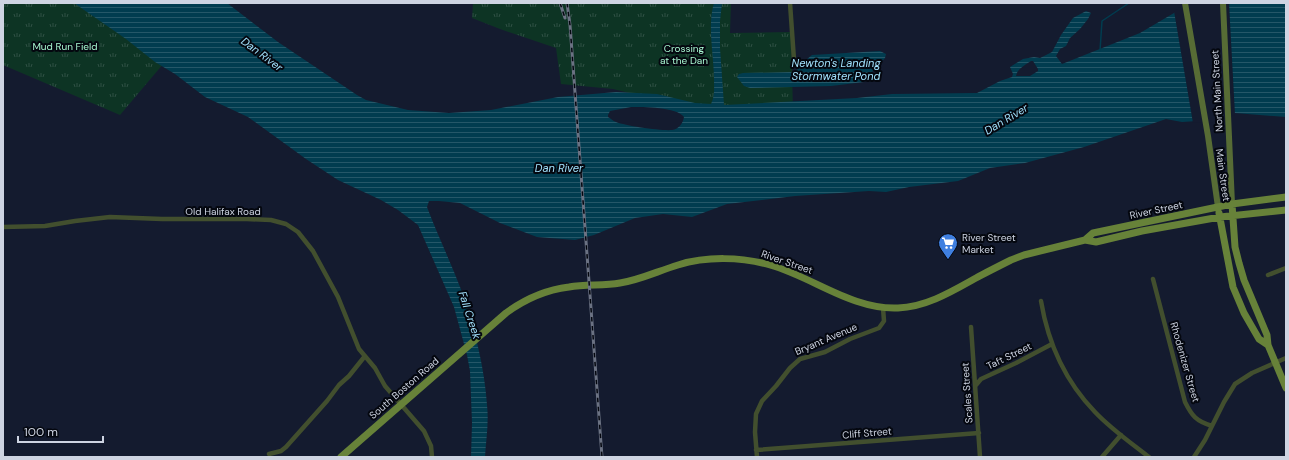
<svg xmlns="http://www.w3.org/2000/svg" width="1289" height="460" font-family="'DM Sans',sans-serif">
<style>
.park{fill:url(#park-tufts)}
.water{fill:url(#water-rules);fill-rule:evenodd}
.pier{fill:#141b2f}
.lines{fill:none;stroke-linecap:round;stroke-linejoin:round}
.stream{stroke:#013c4f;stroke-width:1.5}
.minor{stroke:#424f2e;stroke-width:4.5}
.secondary{stroke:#576c35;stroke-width:6}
.primary{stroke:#678239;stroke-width:7}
.rail-casing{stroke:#6b7283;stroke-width:3}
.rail{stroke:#04070f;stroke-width:1.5;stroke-dasharray:4.5;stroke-linecap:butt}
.labels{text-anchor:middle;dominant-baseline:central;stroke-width:4;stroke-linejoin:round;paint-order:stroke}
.park-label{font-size:10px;fill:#a8f7d1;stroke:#04070f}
.street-label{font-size:10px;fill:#ced4e2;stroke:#04070f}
.poi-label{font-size:10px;fill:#ced4e2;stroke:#04070f;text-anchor:start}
.water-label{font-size:11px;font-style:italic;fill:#a1e1fc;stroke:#04070f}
</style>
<defs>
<pattern id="park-tufts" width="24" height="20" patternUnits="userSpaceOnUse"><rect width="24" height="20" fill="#0d3424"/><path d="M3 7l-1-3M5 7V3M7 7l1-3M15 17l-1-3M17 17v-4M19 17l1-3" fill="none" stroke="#2f5044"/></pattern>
<pattern id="water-rules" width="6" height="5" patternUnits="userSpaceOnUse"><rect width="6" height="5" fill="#013c4f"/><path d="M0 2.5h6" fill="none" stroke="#255768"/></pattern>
</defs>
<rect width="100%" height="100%" fill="#141b2f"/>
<path class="park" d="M3,3h74l87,60 -44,52 -117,-50z
M473,3h258l-1,30 61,-1 2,79 -122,-8 -58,-14 -52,-5 -5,-36 -56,-19 -28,-11z"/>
<path class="water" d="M74,3h153l51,39 79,53 9,5 42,10 41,3 42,-3 67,-13 58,-5 41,2 38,9 16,1c4,-8 3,-16 3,-25 0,-23 -7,-54 0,-76h8l-2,18v27l4,57 133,-7 35,-4 85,-1 23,-12 12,-4 1,-3 -3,-7 13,-8 11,-2 6,1 12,-6 9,-17 12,-17 13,-7 5,2 -3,6 -8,10 -10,9 -4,8 -6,3 -4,7 6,8 78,-31 51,-30h95v114l-51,-4 -23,7 -30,2 -16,-3 -82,28 -59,16 -35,5 -32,13 -49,6 -23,5 -17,-1 -74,5 -68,8 -35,13 -29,-3 -28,4 -41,17 -19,5 -38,-3 -37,-14 -40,-20 -21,-2h-10l-2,6c11,29 24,56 35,85 12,33 23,78 25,113 2,18 -1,35 -2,52h-14l1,-34 -2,-52 -3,-16 -13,-48 -36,-82 -20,-15 -17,-10 -43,-20 -32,-21 -58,-42 -43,-20 -30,-23 -20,-12 -29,-23zM1031,61h2l5,8v2l-8,5h-14c1,-7 9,-11 15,-15zM631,107c12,0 46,0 53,10 -1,6 -5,12 -12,13 -11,1 -46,-4 -56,-8 -3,-1 -6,-4 -8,-5v-2l2,-4z
M880,51l6,3 -1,4 -13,14 -8,10 -33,4 -81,2 -6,-2 -7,-9 2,-3 4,-1 51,-1c8,-5 11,-12 18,-17z"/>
<path class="pier" d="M1187,3h42l6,112 -22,7 -20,1 -19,-112z"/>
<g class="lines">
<path class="stream" d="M1100,51l2,-30 27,-18"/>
<path class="minor" d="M790,3l4,57
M3,227l42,-1 30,-5 35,-4 52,2h85l24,1 15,4 12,8 15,19 25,46 21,52 16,19 10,18 39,45 7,15 1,11
M1268,275l18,-7
M1153,279l32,123c7,14 11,19 27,24
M1041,301c7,42 24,80 54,111 16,17 36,31 54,45
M971,327l9,130
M976,385l5,-6 35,-16 36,-19
M756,450l223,-17
M269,454l12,-3 5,-4 41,-46 12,-16 10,-9 16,-20
M757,457l-2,-25 1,-18 6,-13 14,-15 14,-18 10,-9 25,-7 25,-13 29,-11 5,-7 -1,-13
M1102,457l19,-22
M1194,457l11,-17 19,-38 11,-18 17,-11 34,-15"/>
<path class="secondary" d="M1185,3l23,133 10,71
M1223,3l9,201"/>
<path class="primary" d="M1232,204l3,43 4,16 5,17 23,55 1,10 18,43
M1219,213l14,74 11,26 15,26 9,6
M1085,240l8,-7 43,-9 96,-20 54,-7
M341,457l165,-144c19,-14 39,-23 63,-26 17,-3 34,-1 51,-4 20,-3 38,-12 58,-18 29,-9 63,-8 92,0 43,12 82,45 128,43 28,-1 53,-16 78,-30 11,-6 23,-12 35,-18l13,-5 61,-15 11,2 46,-11 78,-14 66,-7"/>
<defs>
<path id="rail" d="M560,3l5,15
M567,3l3,22 32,432"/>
</defs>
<use href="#rail" class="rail-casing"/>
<use href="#rail" class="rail"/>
</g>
<defs>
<symbol id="supermarket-pin" viewBox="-11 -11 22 30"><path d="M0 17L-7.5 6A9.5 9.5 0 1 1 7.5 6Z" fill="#3f7fe0" stroke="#04070f"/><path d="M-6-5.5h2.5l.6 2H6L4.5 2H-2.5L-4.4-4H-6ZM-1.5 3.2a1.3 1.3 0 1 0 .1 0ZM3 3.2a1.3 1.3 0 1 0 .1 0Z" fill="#fff"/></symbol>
</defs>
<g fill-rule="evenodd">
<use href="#supermarket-pin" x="937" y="232" width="22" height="30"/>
</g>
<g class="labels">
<g class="park-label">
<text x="65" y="46">Mud Run Field</text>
<text x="684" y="48">Crossing<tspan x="684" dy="12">at the Dan</tspan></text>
</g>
<g class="street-label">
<text transform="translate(1217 91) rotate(-93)">North Main Street</text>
<text transform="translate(1223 175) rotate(82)">Main Street</text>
<text transform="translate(1156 210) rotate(-12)">River Street</text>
<text x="223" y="211">Old Halifax Road</text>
<text transform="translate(787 262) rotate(19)">River Street</text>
<text transform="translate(826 339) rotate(-23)">Bryant Avenue</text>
<text transform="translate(1009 356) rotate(-26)">Taft Street</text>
<text transform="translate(1185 362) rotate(74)">Rhodenizer Street</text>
<text transform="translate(404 388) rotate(-41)">South Boston Road</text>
<text transform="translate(967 393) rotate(-94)">Scales Street</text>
<text transform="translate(867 433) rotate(-5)">Cliff Street</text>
</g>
<g class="poi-label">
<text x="962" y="237">River Street<tspan x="962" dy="12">Market</tspan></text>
</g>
<g class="water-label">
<text transform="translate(262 54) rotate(37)">Dan River</text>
<text x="836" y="63">Newton's Landing<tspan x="836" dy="13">Stormwater Pond</tspan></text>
<text transform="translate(1006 119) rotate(-31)">Dan River</text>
<text x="559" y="168">Dan River</text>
<text transform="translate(470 315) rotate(72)">Fall Creek</text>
</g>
</g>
<rect width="1289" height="460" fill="none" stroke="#ced4e2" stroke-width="8"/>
<path d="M18 436v6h85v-6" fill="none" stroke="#ced4e2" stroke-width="2"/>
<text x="24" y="436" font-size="12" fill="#ced4e2" stroke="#04070f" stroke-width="3" paint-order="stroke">100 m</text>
</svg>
